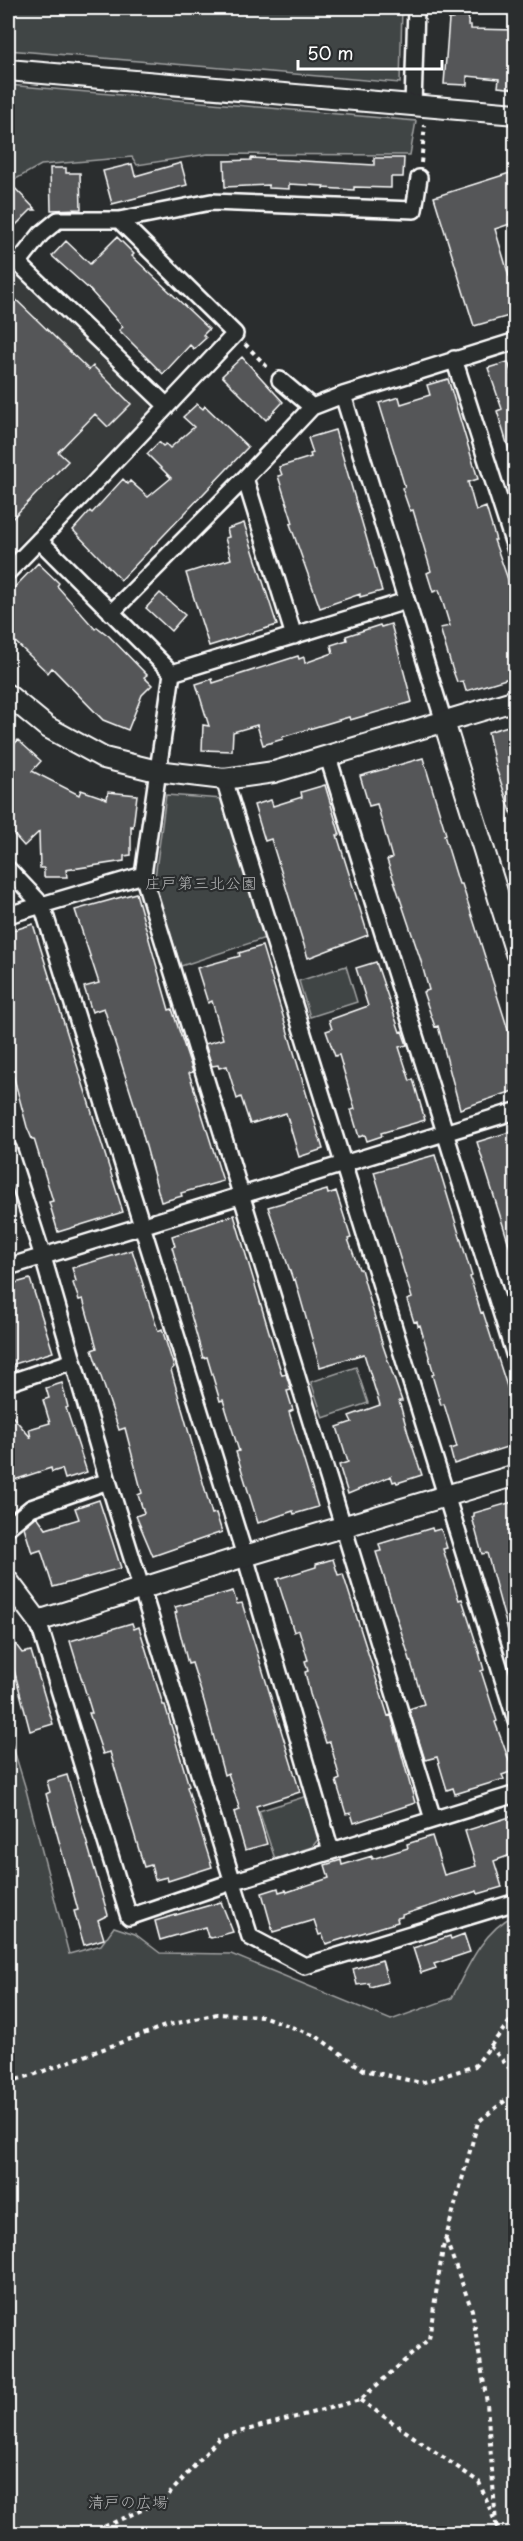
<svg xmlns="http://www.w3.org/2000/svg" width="523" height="2541" font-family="'Playpen Sans','Klee One',sans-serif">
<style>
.built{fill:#373a3b}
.green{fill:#414445;stroke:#a0a2a2;stroke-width:1.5}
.building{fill:#555758;stroke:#fff;stroke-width:1.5}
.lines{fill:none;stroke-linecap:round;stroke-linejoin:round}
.minor-casing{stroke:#fff;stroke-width:20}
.tertiary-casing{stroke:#fff;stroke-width:24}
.path{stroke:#fff;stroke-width:4;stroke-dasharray:4.5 4.5;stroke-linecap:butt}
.minor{stroke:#2a2d2e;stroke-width:15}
.tertiary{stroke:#2a2d2e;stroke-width:20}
.labels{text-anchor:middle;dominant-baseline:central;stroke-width:4.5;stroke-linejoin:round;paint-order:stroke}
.park-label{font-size:16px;fill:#b3b4b5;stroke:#2a2d2e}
</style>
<rect width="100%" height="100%" fill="#2a2d2e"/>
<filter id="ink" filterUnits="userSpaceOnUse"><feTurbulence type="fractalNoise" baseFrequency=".0167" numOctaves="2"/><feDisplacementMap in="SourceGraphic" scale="12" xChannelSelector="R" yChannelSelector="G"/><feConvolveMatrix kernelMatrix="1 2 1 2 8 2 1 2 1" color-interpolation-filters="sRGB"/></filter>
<g filter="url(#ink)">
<path class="built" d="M8,260l142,139v11l-142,145z"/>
<path class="green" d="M8,8h394l-2,75 -392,-33z
M8,85l408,36 -6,34 -202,-1 -71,11 -5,-8 -91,8 -25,14 -8,-5z
M166,795l57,4 42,139 -84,28 -27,-81z
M346,966l11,36 -47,15 -11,-36z
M356,1367l12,36 -45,15 -12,-36z
M8,1731l17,55 44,168 32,-9 13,-18 21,7 25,19 71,1 160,66 61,-22c15,-30 31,-68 63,-83v618h-507z
M307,1796l13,41 -8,10 -37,12 -16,-48z"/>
<path class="building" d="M453,8h16l-1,17h3v4l45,1v59l-18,-2 1,-8 -32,-3v9l-23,-1 5,-65h4z
M251,158l123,7v-7h30l-1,19h-12v11l-37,-1v3l-31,-2 1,-2 -35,-2v5l-20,-1v-3l-44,2 -1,-26 27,-1z
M181,163l6,22 -75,19 -9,-33 29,-7 3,12z
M50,168h16v5h14l1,36 -30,1z
M516,171v51l-21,7 14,47 7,-2v40l-42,12 -40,-129z
M8,181l28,29h-5l-23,23z
M117,237l17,17 -2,2 77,73 -6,6 3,3 -12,11 -4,-4 -27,29 -44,-44 4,-3 -33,-37 -38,-34 14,-15 24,23z
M8,292l81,78 4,-4 38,38 -23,23 -13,-13 -37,38 10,9 -60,62z
M242,357l41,45 -17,18 -44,-44z
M508,362l8,24v74h-4l-15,-49 5,-2 -14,-41z
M448,379l30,100 -10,3 8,29 10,-4 10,33h-2l22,62v74l-50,15 -3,-10 -6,1 -5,-14 -12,-40 10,-2 -11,-36 -6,2 -6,-19 4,-2 -18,-61 -3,1 -8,-23 3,-1 -26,-84 20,-6 2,7 29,-9 -3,-10z
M197,404l6,5 2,-3 43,41 -127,133 -48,-50 17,-19 2,2 31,-34 5,5 2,-3 18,16 23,-19 -24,-24 12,-12 4,4 3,-2 4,4 24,-21 -11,-10z
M335,430l47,161 -22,6v-3l-40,14 -30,-84 3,-1 -15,-47 4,-1 -3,-8 32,-10 -1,-3 3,-1 -5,-15z
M244,523l33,102 -68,21 -23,-73 45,-14 -6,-21 4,-1 -2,-8z
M38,563l21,20 -2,3 38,43 2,-2 12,9 38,39 -3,2 8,8 -10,10 -14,35 -25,-10 -51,-52 -4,5 -40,-38v-41z
M160,593l25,22 -14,16 -25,-23z
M391,624l21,78 -62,18 -1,-3 -67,20 1,2 -20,6 -6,-20 -24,7 -1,19 -30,-1 1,-25 6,1 -13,-42 16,-5 1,4 85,-27 1,3 5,-2 1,6 28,-10 -2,-8 16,-5 -1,-4 34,-11 1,2z
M508,726l8,26v63h-4l-17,-50 -7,-33z
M18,740l23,21 -9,10 47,24 2,-5 26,9 1,-7 29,3 -4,32 -2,-1v29l-7,1v5l-58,9 1,7h-23v-9h-4l-1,-36 -15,14 -16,-18v-77z
M423,758l23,76 -2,1 15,49h3l54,171v35l-56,19 -22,-83 -3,1 -12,-35 6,-2 -9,-32 -33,-98 5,-2 -15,-54 -8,2 -9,-30z
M325,785l15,50h-3l31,100 -60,23 -37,-119 -6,2 -11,-36 17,-5 2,6 29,-9 -1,-5z
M136,893l33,117 3,-1 21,63 -4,1 34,108 -42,12 1,3 -21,6 -24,-89 -33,-105 -12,4 -8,-25 15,-4 -24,-73z
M33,924l90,288 -65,20 -9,-30 4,-1 -19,-62h-2l-5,-12 -19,-71v-124z
M262,946l61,203 -24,8 -13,-44 -36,11 -9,-27 -4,2 -10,-33 -8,2 -1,-3 -6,1 -7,-22 18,-5 -11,-38 -4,2 -11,-35 43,-12 -1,-3z
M376,962l24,70 2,-1 5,14 -8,2 11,34 3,-2 12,41 -44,13 1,3 -15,5 -2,-6 -6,2 -8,-27 4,-1 -16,-54 -4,1 -9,-25 6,-2 -3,-9 39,-14 -12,-38z
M516,1130v124h-4l-35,-112z
M435,1155l37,121 -2,1 11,36 2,-1 29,90 3,-1 1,43 -62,20 -4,-15 7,-2 -13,-43 -3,1 -9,-30 2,-1 -14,-49 -2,1 -1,-5 -3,1 -7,-22 5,-2 -38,-126z
M327,1190l1,4 8,-3 15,47 -3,1 11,30h2l22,77 19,55h-3l9,32 14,42 -25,8 -1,-2 -3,1 -2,-6 -43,18 -9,-29 9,-3 -11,-35 15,-5 -3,-6 31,-11 -16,-51 -44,13 -25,-88 -2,1 -25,-73z
M234,1215l48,160 4,-1 5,16 -4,1 6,19 -4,2 29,95 -24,7 -1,-3 -35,12 -22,-71 3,-1 -16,-51 -3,1 -13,-44 -4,1 -31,-111 3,-1 -3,-10z
M132,1250l26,81 4,-2 12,38 -3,3 41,144 4,-1 6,19 -69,24 -17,-40 8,-3 -6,-18 4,-2 -17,-65 -6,2 -27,-80 5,-2 -14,-49 -4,1 -6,-17 3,-2 -4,-13z
M30,1279l23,73 -45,14v-81z
M62,1383l6,24 -2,1 21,64 -22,7 -3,-10 -10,3 -1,-4 -43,14v-71l23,27 -2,-9 21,-6 -7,-23 6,-2 -3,-10z
M99,1500l22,68 -68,19 -12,-37 -9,3 -8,-26 13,-11 9,13 33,-10 -4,-11z
M516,1501v141h-5l-24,-89 -5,1 -10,-37 2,-1v-3z
M432,1528l1,3 7,-2 2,3 5,16 -4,1 16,51 3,-1 17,53 5,18 -3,1 16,50 -2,1 18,49 -11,4 2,4 -49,15 -2,-6 -6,2 -10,-33 -12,3 -16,-51 15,-5 -48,-152 5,-1 -2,-7z
M333,1559l5,16 5,-1 45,142 3,-1 24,88 -61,20 -3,-10 -5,1 -10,-33 4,-2 -10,-37 -4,1 -16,-49 -5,-22 3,-1 -3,-10 3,-1 -9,-30 -5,2 -17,-53 39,-12v-3z
M233,1591l4,13 5,-1 58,189 -44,14 11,38 -22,6 -11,-38 6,-2 -12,-37 -4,2 -20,-74 -12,-38 -4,1 -13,-51 2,-1 -2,-5z
M132,1623l2,6 5,-2 24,78h2l24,81 -2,1 25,80 -44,14 -1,-4 -12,3 -4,-15 -7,2 -34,-115 -7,2 -14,-41h3l-22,-72z
M8,1634l14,19 9,-2 22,73 -23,7 -22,-84z
M67,1775l41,140 -10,5 6,19 -20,6 -10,-34 4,-1 -32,-116 4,-2 -3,-11z
M516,1815v38l-22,8 8,26 -24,7 -1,-3 -75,24v2l-5,1 1,4 -72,22 -4,-10 -3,1 -5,-15 -41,12 -11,-39 16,-5 1,4 7,-2 1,2 42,-14 -4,-13 16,-5 1,5 30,-9v3l36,-11 -1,-4 25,-8 12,39 32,-9 -11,-35z
M221,1902l12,30 -22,6 -3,-1 -3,-10 -45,13 -5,-19z
M464,1934l6,18 -36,12 2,4 -15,5 -8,-25 37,-12 1,3z
M382,1960l6,22 -18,5 -1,-4 -12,2 -4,-16z"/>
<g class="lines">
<defs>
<path id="minor" d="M413,105l3,-97
M119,220l92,-18 203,8 5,-32
M454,359l62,192
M280,380l32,27
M245,478l49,158
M39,540l133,133 -29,202 290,944
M8,572c77,-78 152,-158 227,-238l-116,-114h-61l-17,14 -23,29 149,143
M111,613l134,-135 67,-71 31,-12
M172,673l234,-72
M444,722l-101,-327 173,-54
M328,757l188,603
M224,779l292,942
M8,869l34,36 203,651 86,295
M8,915l135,-40
M8,1148l35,109 65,224 142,456 55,29 211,-64
M8,1267l508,-156
M8,1383l65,-22
M8,1527l23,-19 77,-27
M38,1621l91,296 103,-35 284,-88"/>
<path id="tertiary" d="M8,70l508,44
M8,695l39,32 57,31 53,13 67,8 50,-7 242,-72
M444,722l72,231
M8,1581l30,40 207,-65 271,-81"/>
</defs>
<use href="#minor" class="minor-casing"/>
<use href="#tertiary" class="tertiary-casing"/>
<path class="path" d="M421,163l4,-38
M245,344l24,25
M490,2046l26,30
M8,2082l25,-7 132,-49 52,-12 45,2 54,20 48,34 57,13 54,-17 35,-45 6,-3
M446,2240l26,70 15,93 9,121
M360,2400l119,82 21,52
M88,2534l76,-34 56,-63 140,-37 69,-61 14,-91 35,-126 38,-30"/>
<use href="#minor" class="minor"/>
<use href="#tertiary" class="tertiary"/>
</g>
</g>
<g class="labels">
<g class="park-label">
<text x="201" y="882">庄戸第三北公園</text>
<text x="128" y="2501">清戸の広場</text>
</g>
</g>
<rect width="523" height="2541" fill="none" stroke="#2a2d2e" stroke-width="30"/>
<rect x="15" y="15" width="493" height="2511" fill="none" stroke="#fff" stroke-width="2" filter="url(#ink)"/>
<path d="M298 60v9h144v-9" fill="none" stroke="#ffffff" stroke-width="3"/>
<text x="307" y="60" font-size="18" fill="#ffffff" stroke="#2a2d2e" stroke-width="4.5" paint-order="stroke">50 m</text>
</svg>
